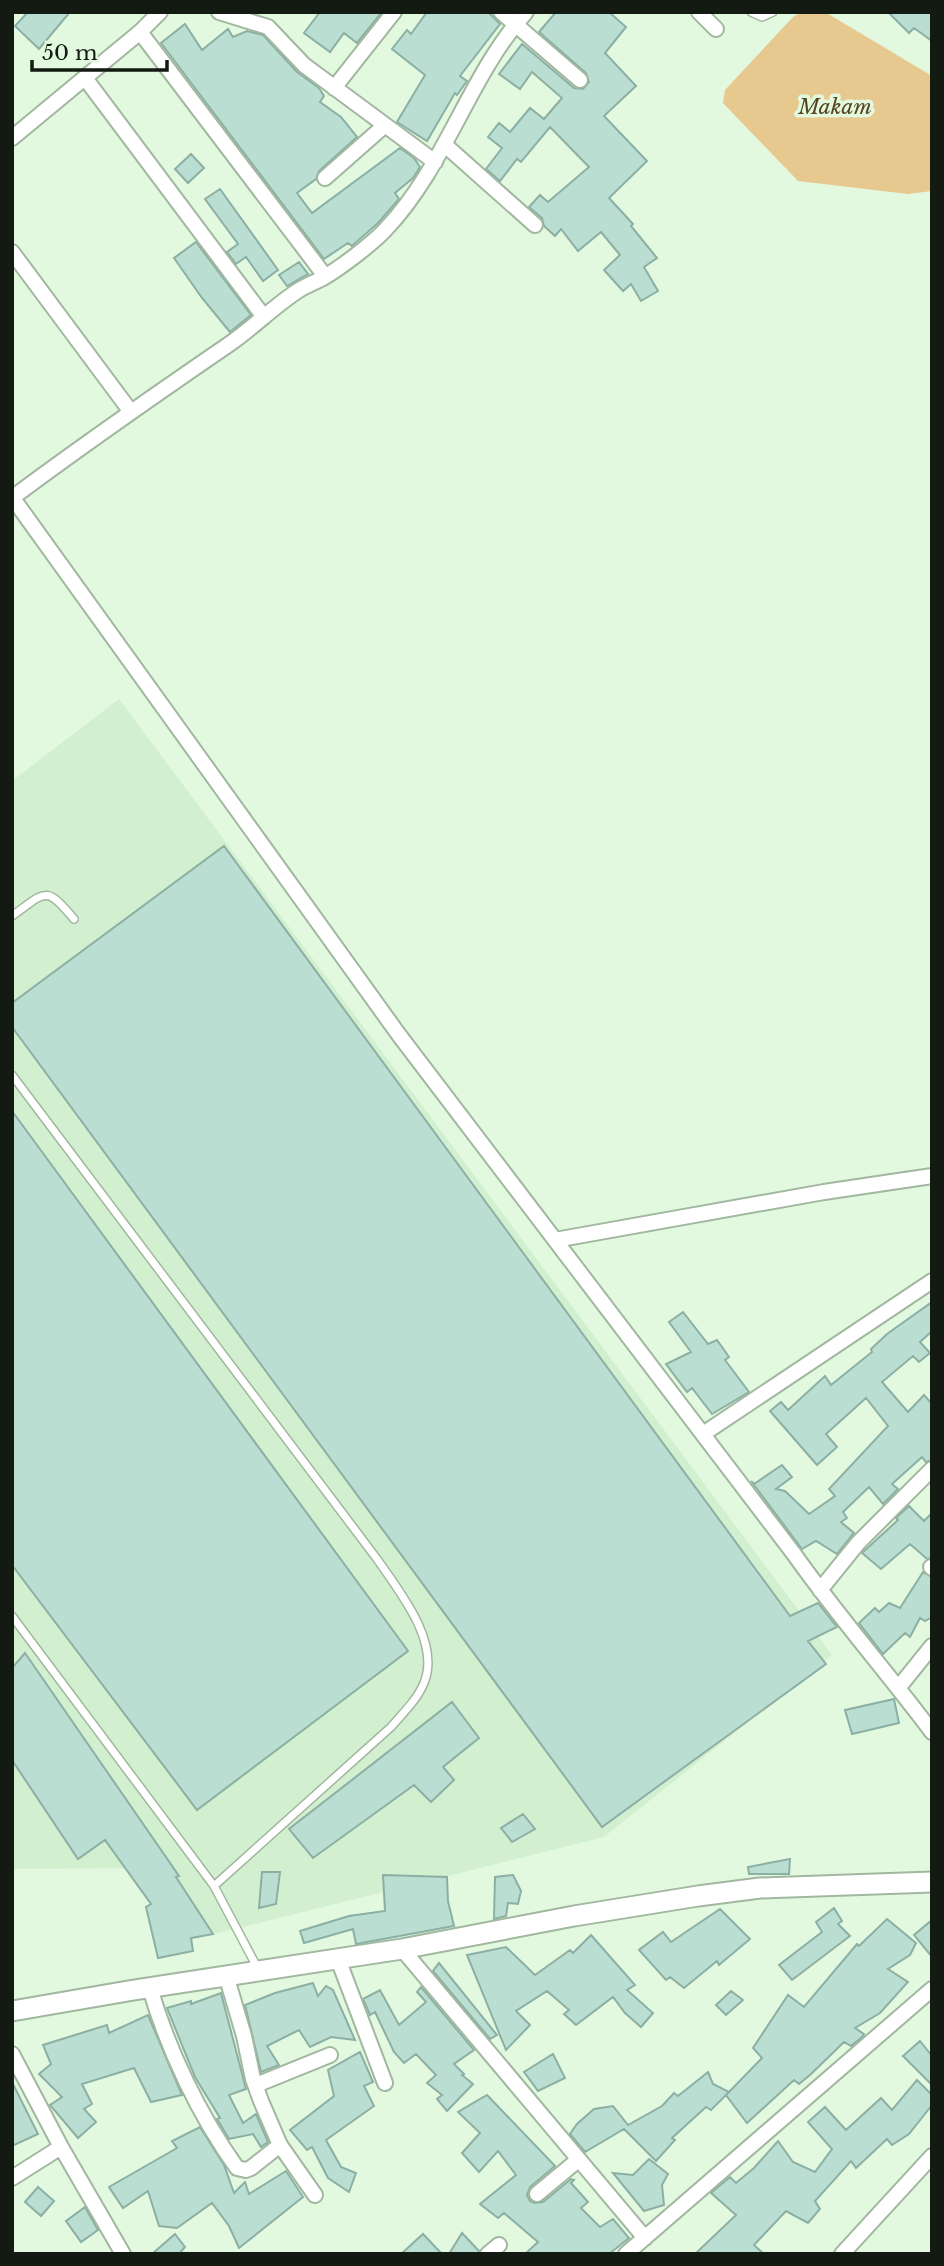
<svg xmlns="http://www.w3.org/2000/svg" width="944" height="2266" font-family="'Libre Baskerville',serif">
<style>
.built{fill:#d2efcf}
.green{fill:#e7c88e}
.building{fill:#badfd2;stroke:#8cafa4;stroke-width:2}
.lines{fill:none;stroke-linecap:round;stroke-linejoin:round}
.lane-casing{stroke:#a1b79f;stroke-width:10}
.street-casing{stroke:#a1b79f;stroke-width:18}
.secondary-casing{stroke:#a1b79f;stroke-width:23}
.lane{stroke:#fff;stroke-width:7}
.street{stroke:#fff;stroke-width:14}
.secondary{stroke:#fff;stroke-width:19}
.labels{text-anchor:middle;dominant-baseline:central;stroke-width:7;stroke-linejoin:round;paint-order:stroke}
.park-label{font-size:21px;font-style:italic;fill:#574420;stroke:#e2f9df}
</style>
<rect width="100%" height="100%" fill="#e2f9df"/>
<path class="built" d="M119,699l713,956 -228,182 -425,106 -43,-75 -124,1v-1088z"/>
<path class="green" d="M801,12h24l107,64v115l-24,3 -110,-13 -75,-78 2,-13 68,-73z"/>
<path class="building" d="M28,12h42l-31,37 -24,-23z
M320,12h62l-25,31 -13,-10 -14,19 -26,-19z
M427,12h61l12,12 -40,52 7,5 -10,14 -2,-2 -28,48 -30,-19 28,-47 -33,-26 15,-19 4,4z
M556,12h53l17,15 -21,26 31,33 -32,30 43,45 -38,37 24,26 -2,2 26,32 -13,9 14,24 -17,10 -10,-17 -8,7 -19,-21 16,-15 -19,-23 -23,19 -17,-22 -6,7 -11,-10 -2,-8 -13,-11 11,-12 8,7 41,-35 -39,-40 -29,35 -4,-3 -17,22 -14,-12 16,-21 -14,-11 11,-14 11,9 20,-24 14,11 18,-21 -30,-26 -12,17 -21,-15 23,-30 52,44 9,1 6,-7 -3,-9 -47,-41z
M888,12h44v29l-18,-13 -5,5z
M185,24l17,26 26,-21 5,8 14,-6 16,4 34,37 22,16 5,8 -4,6 21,15 16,20 -38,34 -3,8 -19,14 15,20 88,-65 14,10 6,9 -7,11 -18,15 4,6 -21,24 -26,23 -4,-3 -24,16 -163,-216z
M191,154l13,14 -16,15 -13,-14z
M220,189l58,81 -15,11 -17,-24 -10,7 -9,-12 11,-8 -33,-45z
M196,242l55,73 -21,17 -28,-34 -28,-40z
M299,262l9,12 -21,12 -8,-11z
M224,846l566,770 28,-13 19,24 -29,14 18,23 -224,163 -590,-800v-24z
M12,1111l396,540 -211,159 -185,-245z
M932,1302v29l-12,11 10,11 -11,9 -6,-6 -31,26 26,30 16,-17 8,9v56l-6,2 -4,-5 -30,27 6,5 -15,15 -14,-17 -26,25 4,6 -6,4 13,11 -17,21 -21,-13 -14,8 -51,-68 3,3 28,-19 10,12 -16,12 9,2 24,23 26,-18 -6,-7 59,-63 -22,-28 -40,36 11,13 -20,18 -47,-54 11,-9 7,8 37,-34 6,9 41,-33 -1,-3 16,-15z
M683,1312l25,32 9,-4 12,17 -4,3 24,32 -37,22 -20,-26 -5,4 -21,-28 25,-12 -22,-30z
M909,1506l15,15 8,-8v45l-5,1 -17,-15 -29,25 -19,-16 36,-33 -2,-2z
M923,1572l9,5v40l-7,4 -5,-3 -10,19 -5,-4 -22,21 -24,-31 16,-15 4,4 10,-9 11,5z
M25,1653l154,223 -3,1 37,57 -22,4 2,13 -35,7 -12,-51 5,-3 -46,-64 -27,19 -66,-99v-92z
M894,1699l5,24 -47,11 -7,-24z
M452,1702l27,36 -36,29 11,13 -23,22 -17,-17 -101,73 -24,-29z
M523,1814l12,15 -23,13 -11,-14z
M790,1859l-1,15h-40l-1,-7z
M262,1872h18l-4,32 -17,4z
M383,1875l64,2 1,24 6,25 -98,18 -3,-15 -49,14 -4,-12 49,-15 36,-5z
M513,1875l8,16 -3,13 -10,-1 -2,13 -12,3 1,-42z
M834,1908l8,13 -4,3 12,12 -58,44 -13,-15 43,-33 -6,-10z
M720,1909l30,30 -31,26 -2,-4 -33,27 -14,-11 -4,3 -27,-30 24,-18 8,10z
M887,1919l29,24 -6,12 -22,14 20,13 -28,31 -25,15 9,6 -2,3 -11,9 -7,-4 -34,33 -11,9 -5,-4 -47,43 -21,-28 36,-37 -9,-10 35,-53 16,12 53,-63 2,2z
M932,1920v37l-18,-22z
M591,1935l44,50 -8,5 26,23 -12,14 -16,-14 -12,-16 -37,28 -12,-11 5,-4 -22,-19 -31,20 14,14 -24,25 -39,-95 39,-8 29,28 35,-25 3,3z
M439,1963l58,72 -7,4 -57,-68z
M313,1983l5,13 8,-10 7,4 22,50 -24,-3 -21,10 -11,-17 -32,16 12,19 -18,7 -16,-67 30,-12z
M421,1987l53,63 -20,14 10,10 -2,1 11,9 -26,27 -10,-12 5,-4 -15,-12 9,-8 -20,-21 -12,9 -10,-11 -19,-40 -5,3 -7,-16 17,-9 19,35 27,-23 -9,-10z
M731,1991l12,9 -17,15 -10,-10z
M221,1993l25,96 -17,6 14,28 13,-9 12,28 -7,5 -8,-13 -24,5 -12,-20 3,-1 -25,-41 -28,-69 24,-7v3z
M148,2015l34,80 -31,7 -17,-34 -52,16 10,20 -8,5 12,13 -18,16 -28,-33 12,-8 -23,-23 12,-10 -8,-19 64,-20 2,8z
M920,2041l12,15v29l-29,-29z
M360,2052l13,30 -9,4 10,20 -48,34 15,27 15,6 -7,19 -21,-14 -16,-31 -5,3 -17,-20 44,-34 -6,-26z
M553,2054l12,24 -27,13 -14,-19z
M708,2072l5,12 16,8 -18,18 -5,-3 -34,31 3,2 -19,21 -32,-32 -39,23 -15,-18 7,-10 17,-15 19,-3 15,19 34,-19 12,-13 4,3z
M917,2080l15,15v10l-23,29 -17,11 -5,-6 -31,29 -5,-7 -36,40 5,8 -12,14 -22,-12 -32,34 10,9h-69l41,-39 -25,-22 19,-16 6,6 18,-15 24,-27 15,21 22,10 17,-23 -24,-27 17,-15 21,23 35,-32 11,12z
M12,2082l26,52 -26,12z
M487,2095l68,71 -25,21 -3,8 3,6 4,2 9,-1 28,-23 3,1 -3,3 17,19 -7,6 19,19 13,-8 16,19 -20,16h-84l13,-12 -34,-29 -6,5 -18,-14 36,-29 -18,-24 -19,21 -17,-19 18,-20 -22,-21z
M200,2127l24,38 10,28 11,-11 4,12 37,-23 17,26 -64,51 -10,-22 -17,-23 -35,25 -18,-2 -11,-35 -25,17 -14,-21 68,-39 -5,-7z
M649,2159l19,15 -6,11 2,20 -20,6 -31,-38 20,2z
M38,2187l16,14 -13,15 -16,-14z
M85,2207l13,23 -17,12 -15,-21z
M462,2233l17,18v3h-30z
M175,2234l10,13 -6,7h-27z
M423,2234l19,20h-41z"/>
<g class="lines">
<defs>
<path id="lane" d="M751,12l11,5 11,-5
M12,916c35,-25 33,-31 62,3
M12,1075l365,484c22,32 64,83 47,124 -7,17 -21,30 -33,44l-177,159
M12,1616l202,270 44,83"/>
<path id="street" d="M219,12l49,15 36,38 131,97
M501,12l79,68
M699,12l17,17
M140,32l185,244
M85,78l179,239
M334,88l60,-76
M12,138l128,-106 20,-20
M445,145l90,80
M325,178l59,-52
M12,252l119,160
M12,497l387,538 395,519c43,61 93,118 138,178
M12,498c71,-53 143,-103 216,-153 25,-17 46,-39 71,-55 8,-5 16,-8 24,-12 17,-10 49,-34 62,-48 61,-64 83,-153 141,-218
M555,1240l269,-48 108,-16
M703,1434l229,-153
M931,1567l1,1
M820,1590l38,-47 74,-74
M899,1687l33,-41
M402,1949l243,289
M338,1959l47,124
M226,1975l18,61 9,43 8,22 19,44 35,50
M150,1988c18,62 49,127 87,180l9,2 5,-2 29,-23
M12,2054l49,93 62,107
M256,2085l74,-30
M12,2178l49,-31
M537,2194l41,-34
M488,2254l11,-9
M626,2254l306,-265
M842,2254l90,-98"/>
<path id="secondary" d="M12,2011l122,-21 268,-41 172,-33 124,-20 62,-8 172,-6"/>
</defs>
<use href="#lane" class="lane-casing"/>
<use href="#street" class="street-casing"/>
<use href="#secondary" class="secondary-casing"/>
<use href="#lane" class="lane"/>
<use href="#street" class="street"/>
<use href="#secondary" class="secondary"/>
</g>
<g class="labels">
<g class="park-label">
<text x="835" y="107">Makam</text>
</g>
</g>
<rect width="944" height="2266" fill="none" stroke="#121a11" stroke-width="28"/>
<path d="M32 60v10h135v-10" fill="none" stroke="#121a11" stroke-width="3.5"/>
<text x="42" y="60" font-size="21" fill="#121a11" stroke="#e2f9df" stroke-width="5" paint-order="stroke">50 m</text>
</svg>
